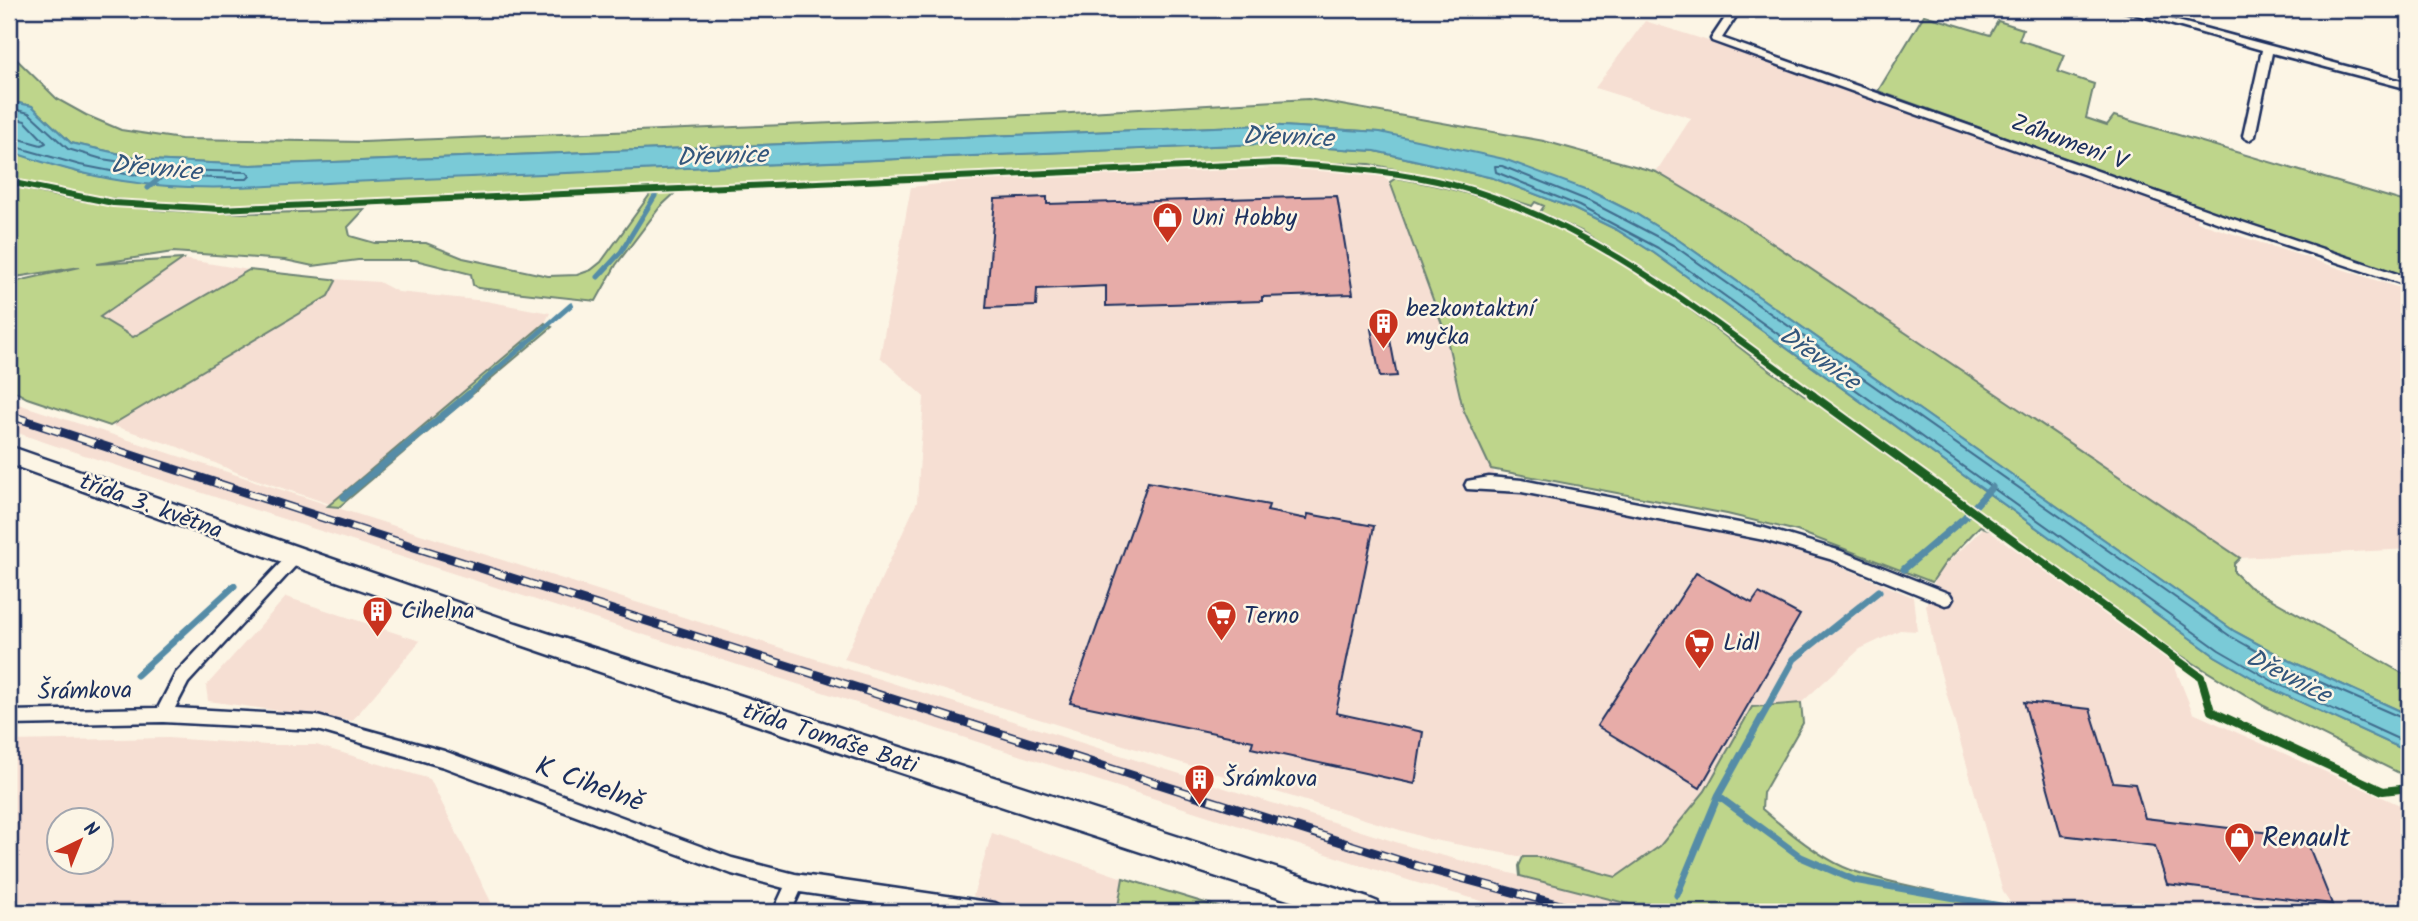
<svg xmlns="http://www.w3.org/2000/svg" width="2418" height="921" font-family="Kalam,sans-serif">
<style>
.built{fill:#f6dfd3;fill-rule:evenodd}
.green{fill:#bed58b;stroke:#6c8274;stroke-width:2}
.water{fill:#7acad7;stroke:#548ca7;stroke-width:2}
.lines{fill:none;stroke-linecap:round;stroke-linejoin:round}
.shore{stroke:#416d8e;stroke-width:2}
.stream-far1{stroke:#548ca7;stroke-width:5}
.stream{stroke:#548ca7;stroke-width:7}
.building{fill:#e7aca8;stroke:#1b2f5e;stroke-width:2}
.minor-casing{stroke:#1b2f5e;stroke-width:5}
.primary-casing{stroke:#1b2f5e;stroke-width:5}
.minor{fill:#fcf5e5;fill-rule:evenodd}
.primary{fill:#fcf5e5;fill-rule:evenodd}
.rail-casing{stroke:#1b2f5e;stroke-width:9}
.rail{stroke:#fcf5e5;stroke-width:6;stroke-dasharray:18;stroke-linecap:butt}
.cycleway-far1-casing{stroke:#fcf5e5;stroke-width:10}
.cycleway-casing{stroke:#fcf5e5;stroke-width:12}
.cycleway-far1{stroke:#1b5e20;stroke-width:6}
.cycleway{stroke:#1b5e20;stroke-width:8}
.labels{text-anchor:middle;dominant-baseline:central;stroke-width:5;stroke-linejoin:round;paint-order:stroke}
.street-label{font-size:24px;fill:#1b2f5e;stroke:#fcf5e5}
.poi-label{font-size:24px;fill:#1b2f5e;stroke:#fcf5e5;text-anchor:start}
.water-label{font-size:26px;font-style:italic;fill:#33567c;stroke:#fcf5e5}
.near-street-label{font-size:28px;fill:#1b2f5e;stroke:#fcf5e5}
.near-poi-label{font-size:28px;fill:#1b2f5e;stroke:#fcf5e5;text-anchor:start}
</style>
<rect width="100%" height="100%" fill="#fcf5e5"/>
<filter id="ink" filterUnits="userSpaceOnUse"><feTurbulence type="fractalNoise" baseFrequency=".0143" numOctaves="2"/><feDisplacementMap in="SourceGraphic" scale="14" xChannelSelector="R" yChannelSelector="G"/><feConvolveMatrix kernelMatrix="1 2 1 2 8 2 1 2 1" color-interpolation-filters="sRGB"/></filter>
<g filter="url(#ink)">
<path class="built" d="M1645,21l92,29 460,164v8l212,69v258l-169,9 -496,-334 -88,-52 35,-54 -96,-30z
M1370,164l20,18 56,153 17,74 39,80 219,42 79,18 113,48 4,34 -17,-1 -40,19 -59,54 -49,4 -47,84 -45,55 -44,31 -77,-20h-16l-94,-18 -585,-180 73,-157 7,-105 -44,-40 31,-170 84,-9z
M183,259l66,11 -115,67 -35,-19z
M332,279l47,3 19,10 88,9 64,12 -5,10 -215,181 -87,-29 -65,-28 -67,-22 86,-52 139,-92z
M9,401l316,103 1096,346 239,62h-139l-107,-30 -1358,-436 -47,-16z
M1984,527l188,133 21,53 216,96v103h-392l-14,-20 -68,-239 -9,-48 12,-33z
M286,597l134,44 -68,80 -144,-20 -2,-15z
M168,738l99,7h49l114,34 66,133h-487v-171zM60,820h42v42h-42z
M992,833l131,45 -6,34h-29l-98,-11 -17,-5z"/>
<path class="green" d="M1924,15l66,20 8,-14 25,8 -4,11 46,15 -7,17 36,12 -8,34 21,7 7,-9 295,87v75l-137,-45 -394,-142z
M9,52l48,47 29,16 35,15 60,9 182,3 691,-28 254,-15 236,42 112,31 88,52 496,334 -6,6v8l14,14 161,91v38l-125,-57 -50,-27 -557,-392 -41,-25 -46,-23 -210,-59 -115,-7 -904,36 -110,4 -103,-5 -77,-17 -39,-37 -23,-5z
M1261,144l114,7 118,27 81,31 43,21 37,23 561,403 57,33 137,63v26l-145,-72 -110,-67 -499,-363 -72,-44 -43,-20 4,-6 -9,-4 -3,4 -84,-26 -78,-16 -130,-3 -1000,45c-79,-1 -155,-6 -231,-28v-27l69,21 47,9 111,5z
M1396,178c81,13 162,42 232,88 44,28 86,62 128,94 79,57 157,115 237,171l-13,-5 -35,37 -13,19 -135,-51 -70,-17 -236,-45 -28,-60 -17,-74 -56,-153z
M9,185c116,32 236,31 356,24l-17,18 2,9 25,7h51l37,15 85,18 29,-1 14,-5 10,-8 50,-69 25,-1 -16,15 -44,58 -20,36 -118,-13 -5,-3 -2,-11 -56,-14h-57l-45,6 -28,-6 -112,-8 -77,12 87,-5 -83,58 33,20 116,-67 83,9 4,2 -8,15 -218,130 -83,-28 -18,-10v-105l71,-16 -71,11z
M545,323l7,4 -213,180 -11,-1z
M1801,703l2,20 -40,70 -1,16c23,20 61,51 89,61 49,18 103,20 151,42h-342l-140,-36 -1,-10 4,-9h16l77,20 44,-31 45,-55 47,-84z
M1123,878l112,34h-118z"/>
<path class="water" d="M9,101l23,5 39,37 77,17 103,5 110,-4 904,-36 115,7 124,27 86,32 46,23 41,25 557,392 50,27 125,57v37l-137,-63 -57,-33 -561,-403 -37,-23 -43,-21 -81,-31 -118,-27 -114,-7 -912,38c-74,3 -152,11 -226,-1 -39,-6 -77,-17 -114,-30z"/>
<g class="lines">
<path class="shore" d="M9,108l20,5 39,36 34,10 72,11 73,2 3,4 -3,3h-11l-110,-5 -46,-9 -71,-20
M9,117l16,4 21,22 -5,2 -32,-9
M2409,721l-128,-56 -51,-29 -557,-391 -84,-44 -87,-35h-7l1,6 83,34 79,42 561,402 57,33 133,61"/>
<path class="stream-far1" d="M148,188l12,-10
M598,277l23,-25 34,-56
M467,395l104,-90"/>
<path class="stream" d="M344,497l125,-103
M1904,569l60,-51 28,-31
M137,675l97,-89
M1718,796l83,61 53,23 180,32
M1677,895l41,-99 76,-137 85,-68"/>
</g>
<path class="building" d="M1337,196l16,98 -91,3v4l-156,5v-20l-69,3 -1,17 -50,2 9,-109 52,-2v7z
M1371,329h17l9,47 -17,1z
M1148,482l121,23 -2,6 40,8 1,-5 66,12 -38,187 87,19 -8,52 -164,-36 2,-7 -183,-38z
M1696,573l56,30 7,-10 41,22 -100,173 -103,-62z
M2024,702l66,7 23,73 22,2 10,34 160,19 27,67 -165,-20 -12,-38 -94,-11z"/>
<g class="lines">
<defs>
<path id="minor" d="M1731,9h10l-19,29 508,180 179,60v8l-187,-62 -510,-183 -1,-2z
M2117,9h16l276,74v6l-137,-36 -17,83 -6,4 -4,-2 -2,-2 19,-86z
M1489,477l33,3 242,48 77,23 109,43 3,5 -3,5 -5,1 -112,-45 -69,-20 -242,-48 -55,-3 -2,-4 2,-4z
M294,552l5,2 2,4 -2,4 -111,121 -13,25 142,8 127,35 288,107 63,16 200,29 6,3 3,6h-68l-136,-20 -9,20h-18l11,-24 -52,-14 -288,-107 -127,-37 -154,-8 -154,3v-14l149,-3 18,-35 113,-119z"/>
<path id="primary" d="M9,446l507,177 852,275 10,4 5,10h-58c-441,-143 -881,-289 -1316,-448z"/>
</defs>
<use href="#minor" class="minor-casing"/>
<use href="#primary" class="primary-casing"/>
<use href="#minor" class="minor"/>
<use href="#primary" class="primary"/>
<defs>
<path id="rail" d="M9,415l305,100 1103,351 169,46"/>
</defs>
<use href="#rail" class="rail-casing"/>
<use href="#rail" class="rail"/>
<defs>
<path id="cycleway-far1" d="M9,182l104,21 107,6 1057,-46c60,4 121,7 180,23 136,37 245,128 357,209"/>
<path id="cycleway" d="M1811,394l390,283 10,34 172,80 26,-3"/>
</defs>
<use href="#cycleway-far1" class="cycleway-far1-casing"/>
<use href="#cycleway" class="cycleway-casing"/>
<use href="#cycleway-far1" class="cycleway-far1"/>
<use href="#cycleway" class="cycleway"/>
</g>
</g>
<defs>
<symbol id="shop-pin" viewBox="-11 -11 22 30"><path d="M0 17L-7.5 6A9.5 9.5 0 1 1 7.5 6Z" fill="#c8321e" stroke="#fcf5e5"/><path d="M-5-2.5h2.3a2.7 3.5 0 0 1 5.4 0H5L5.5 6h-11ZM-1.5-2.5h3a1.5 2.3 0 0 0-3 0Z" fill="#fff"/></symbol>
<symbol id="building-pin" viewBox="-11 -11 22 30"><path d="M0 17L-7.5 6A9.5 9.5 0 1 1 7.5 6Z" fill="#c8321e" stroke="#fcf5e5"/><path d="M-4-6H4V6H1V3H-1V6H-4ZM-2.5-4.3h1.7v1.8h-1.7ZM.8-4.3h1.7v1.8H.8ZM-2.5-1h1.7V.8h-1.7ZM.8-1h1.7V.8H.8Z" fill="#fff"/></symbol>
<symbol id="supermarket-pin" viewBox="-11 -11 22 30"><path d="M0 17L-7.5 6A9.5 9.5 0 1 1 7.5 6Z" fill="#c8321e" stroke="#fcf5e5"/><path d="M-6-5.5h2.5l.6 2H6L4.5 2H-2.5L-4.4-4H-6ZM-1.5 3.2a1.3 1.3 0 1 0 .1 0ZM3 3.2a1.3 1.3 0 1 0 .1 0Z" fill="#fff"/></symbol>
</defs>
<g fill-rule="evenodd">
<use href="#shop-pin" x="1150" y="200" width="35" height="47"/>
<use href="#building-pin" x="1366" y="306" width="35" height="47"/>
<use href="#building-pin" x="360" y="594" width="35" height="47"/>
<use href="#supermarket-pin" x="1204" y="598" width="35" height="47"/>
<use href="#supermarket-pin" x="1682" y="626" width="35" height="47"/>
<use href="#building-pin" x="1182" y="762" width="35" height="47"/>
<use href="#shop-pin" x="2222" y="820" width="35" height="47"/>
</g>
<g class="labels">
<g class="street-label">
<text transform="translate(2069 143) rotate(20)">Záhumení V</text>
<text transform="translate(151 507) rotate(20)">třída 3. května</text>
<text transform="translate(85 692) rotate(-1)">Šrámkova</text>
<text transform="translate(830 739) rotate(18)">třída Tomáše Bati</text>
</g>
<g class="poi-label">
<text x="1191" y="218">Uni Hobby</text>
<text x="1406" y="309">bezkontaktní<tspan x="1406" dy="28">myčka</tspan></text>
<text x="401" y="611">Cihelna</text>
<text x="1244" y="616">Terno</text>
<text x="1723" y="643">Lidl</text>
<text x="1223" y="779">Šrámkova</text>
</g>
<g class="water-label">
<text transform="translate(1288 138) rotate(2)">Dřevnice</text>
<text transform="translate(722 157) rotate(-2)">Dřevnice</text>
<text transform="translate(156 169) rotate(5)">Dřevnice</text>
<text transform="translate(1819 359) rotate(35)">Dřevnice</text>
<text transform="translate(2288 677) rotate(27)">Dřevnice</text>
</g>
<g class="near-street-label">
<text transform="translate(589 785) rotate(20)">K Cihelně</text>
</g>
<g class="near-poi-label">
<text x="2262" y="838">Renault</text>
</g>
</g>
<rect width="2418" height="921" fill="none" stroke="#fcf5e5" stroke-width="35"/>
<rect x="18" y="18" width="2383" height="886" fill="none" stroke="#1b2f5e" stroke-width="2.5" filter="url(#ink)"/>
<g transform="translate(80 841) rotate(43)"><circle r="33" fill="#fcf5e5" stroke="#a2a6af" stroke-width="2"/>
<path d="M0-5L12 26L0 18L-12 26Z" fill="#c8321e"/>
<text y="-10" font-size="19" font-weight="bold" text-anchor="middle" fill="#1b2f5e">N</text>
</g>
</svg>
